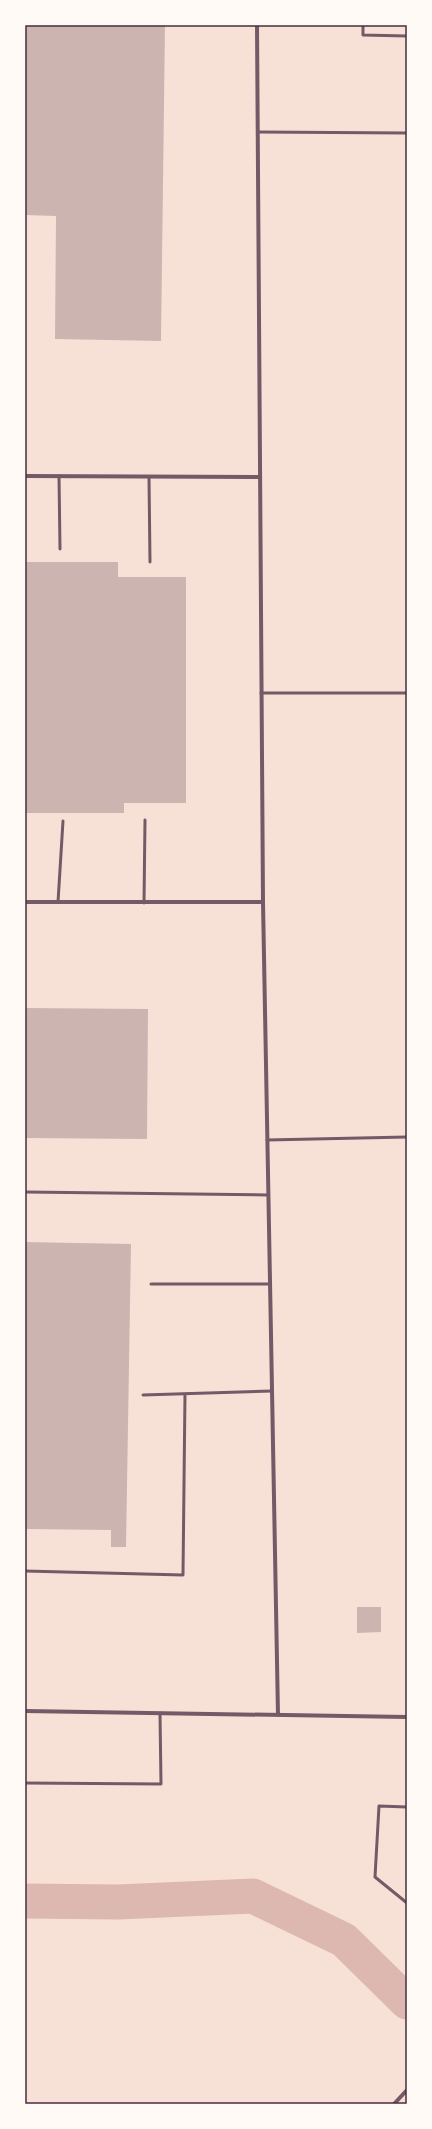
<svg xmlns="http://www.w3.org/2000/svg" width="432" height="2129" font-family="'Space Grotesk',sans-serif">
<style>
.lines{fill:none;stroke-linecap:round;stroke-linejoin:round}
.canal{stroke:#dcb8b0;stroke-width:35}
.building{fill:#ccb4b1}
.service{stroke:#755966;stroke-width:3}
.minor{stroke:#755966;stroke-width:4}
.neatline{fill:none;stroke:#4a2c40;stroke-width:1.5}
</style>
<rect width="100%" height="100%" fill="#f7e1d7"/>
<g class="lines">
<path class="canal" d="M25,1901l93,1 135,-6 91,44 63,62"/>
</g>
<path class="building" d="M25,25h140l-4,316 -106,-2 1,-123 -31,-1z
M25,562h93v15h68v226h-62v10h-99z
M25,1008l123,1 -1,130 -122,-1z
M25,1242l106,2 -5,303h-15v-17l-86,-1z
M357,1607h24v25l-24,1z"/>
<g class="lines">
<path class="service" d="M363,25v10l44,1
M258,132l149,1
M59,476l1,73
M149,477l1,85
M261,693h146
M58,902l5,-81
M144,903l1,-83
M267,1140l140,-3
M25,1192l243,3
M151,1284h119
M143,1395l129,-4
M25,1571l158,4 2,-181
M25,1783l136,1 -1,-71
M407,1807l-28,-1 -4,71 32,26"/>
<path class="minor" d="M257,25l6,877 15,813
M25,476l235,1
M25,902h238
M25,1711l382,6
M394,2104l13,-14"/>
</g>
<rect width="432" height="2129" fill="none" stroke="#fffaf5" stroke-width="52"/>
<rect x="26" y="26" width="380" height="2077" class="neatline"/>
</svg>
